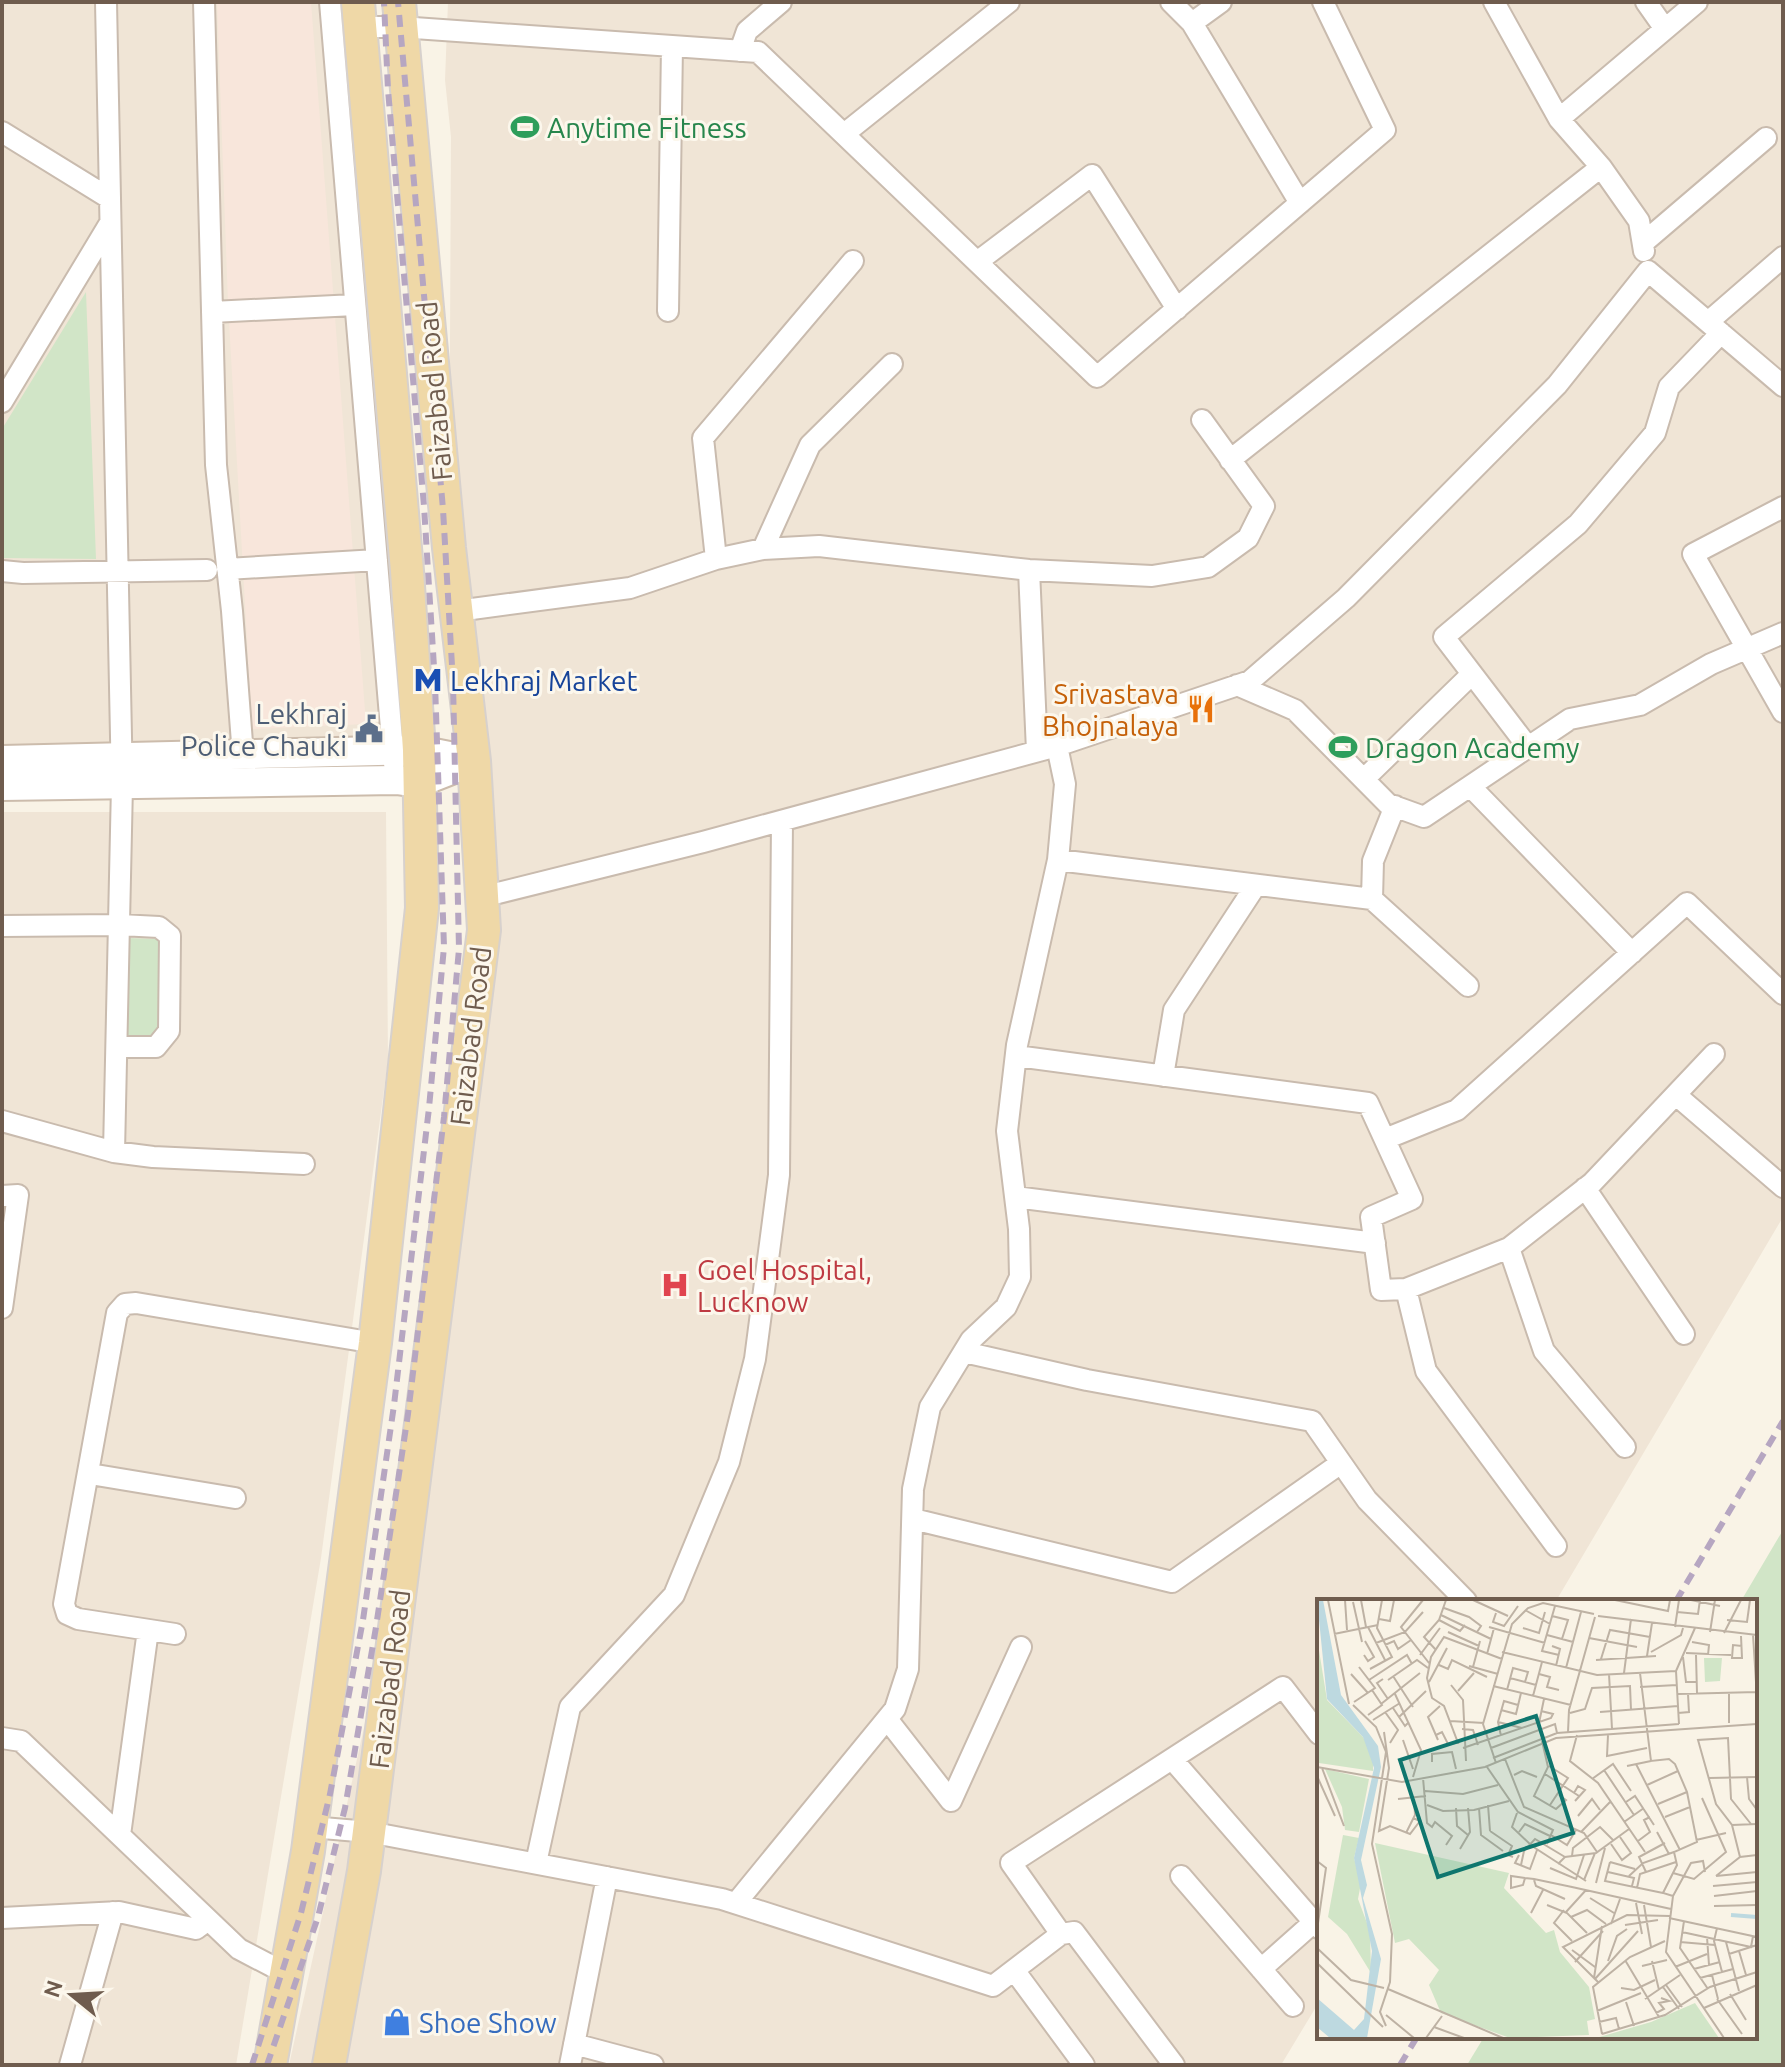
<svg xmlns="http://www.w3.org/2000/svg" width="1785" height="2067" font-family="Ubuntu,sans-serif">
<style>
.residential{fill:#f0e5d6}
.commercial{fill:#f8e6db}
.green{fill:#d1e5c7}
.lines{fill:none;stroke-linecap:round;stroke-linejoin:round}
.street-casing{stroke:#c9bbae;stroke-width:24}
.secondary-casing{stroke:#ccbcac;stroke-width:32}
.primary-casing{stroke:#d7d1cd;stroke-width:36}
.street{stroke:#fff;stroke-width:20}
.secondary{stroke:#fff;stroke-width:28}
.primary{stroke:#efd8a7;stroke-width:32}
.rail{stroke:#b6a6c1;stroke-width:6;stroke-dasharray:12 8;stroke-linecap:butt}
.labels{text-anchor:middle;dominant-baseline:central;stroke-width:6;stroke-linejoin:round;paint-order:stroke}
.leisure-label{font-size:28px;fill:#27864d;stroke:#fcf7ec;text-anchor:start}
.street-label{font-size:28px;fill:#6f5c4e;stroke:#fcf7ec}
.transit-label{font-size:28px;fill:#164399;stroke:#fcf7ec;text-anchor:start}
.food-label{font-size:28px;fill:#c56008;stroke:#fcf7ec;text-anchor:end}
.service-label{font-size:28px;fill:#4e5e75;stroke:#fcf7ec;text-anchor:end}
.health-label{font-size:28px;fill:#be3a42;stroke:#fcf7ec;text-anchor:start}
.shop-label{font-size:28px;fill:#366cbe;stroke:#fcf7ec;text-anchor:start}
.inset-river{fill:none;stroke:#bdd9e0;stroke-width:4}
.inset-road{fill:none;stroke:#beb2a4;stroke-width:2}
.view{fill:#0f766e;fill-opacity:0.15;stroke:#0f766e;stroke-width:4}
.inset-edge{fill:none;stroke:#6f5c4e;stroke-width:4}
</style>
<rect width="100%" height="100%" fill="#f9f3e6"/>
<path class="residential" d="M2,2h363l31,778 -394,-35z
M448,2h1335v1215l-227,384h-237v401l-38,63h-992l98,-441 97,-694 -35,-382 2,-411 -6,-57z
M2,812h384l2,248 -67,498 -85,507h-234z"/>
<path class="commercial" d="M217,2h94l55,722 -114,5 -24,-426z"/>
<path class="green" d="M86,292l10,267 -94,-1v-129z
M126,938l34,1 -3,100 -33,-1z
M1783,1530v535h-316l17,-28h271v-436h-14z"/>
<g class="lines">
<defs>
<path id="street" d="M106,2l16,783 -8,367
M204,2l12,463 16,146 11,145
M330,2l64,762
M1171,2l21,21 108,180
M1646,2l19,27
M1192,23l29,-21
M360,27h40l358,25 339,325 288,-247 -62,-128
M740,51l7,-20 34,-29
M1559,119l138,-117
M2,132l107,66
M844,134l165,-132
M1601,167l38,54 5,30
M1643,243l123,-105
M977,262l115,-87 85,134
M668,311l4,-265
M212,312l143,-7
M1708,322l75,-65
M2,402l108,-179
M1230,460l371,-293 -42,-48 -65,-117
M1783,507l-90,47 90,158
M763,549l47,-104 82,-81
M716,559l-13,-121 150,-177
M227,569l150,-9
M1029,570l8,181
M2,571l21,2 184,-3
M457,611l173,-23 86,-29 47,-10 56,-3 210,24 123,6 56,-9 40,-29 16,-32 -62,-86
M1237,685l58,25 93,94 36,13 146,-98 70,-14 71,-41 72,-31
M1528,747l-84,-110 134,-113 77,-91 14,-46 52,-54
M1364,779l108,-105
M1470,786l162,167
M1395,806l-22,55 -1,38 96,87
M1058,860l314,39
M482,897l221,-55 354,-96 193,-65 96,-83 211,-213 91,-114 135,115
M2,926l118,-1 39,2 11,9 -1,95 -13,16h-38
M1016,1056l352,47 44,96 -41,18 10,73 25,-1 103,-41 83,-65 122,-129
M1163,1076l11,-66 82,-125
M1676,1095l107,92
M2,1121l112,31 39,5 151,7
M1385,1139l72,-29 230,-207 96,91
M1585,1188l99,146
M2,1196l16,-1 -16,113
M1015,1197l360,46
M1509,1248l35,103 81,96
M1406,1289l20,82 130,175
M964,1352l123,28 225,41 55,79 99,101
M90,1474l145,24
M913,1519l259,63 169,-119
M175,1634l-97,-15 -11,-5 -3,-10 53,-291 8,-9 11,-1 239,40
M887,1719l64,82 70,-154
M2,1738l19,3 218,208 46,24
M1172,1759l147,169
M311,1827l58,5 353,67 271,87 68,-52 -50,-71 272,-176 36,47
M120,1835l28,-205
M536,1863l34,-156 104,-112 55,-133 26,-103 24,-184 3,-354
M1181,1876l112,130
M736,1903l159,-194 13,-40 5,-180 17,-82 41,-67 35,-33 14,-30 -1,-48 -12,-98 10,-86 41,-185 7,-76 -8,-38
M2,1918l117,-6 77,17 12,-9
M1061,1934l13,-2 100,133
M1261,1969l53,-47
M1014,1970l70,95
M574,2044l79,21
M70,2065l43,-153
M570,2065l37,-188"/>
<path id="secondary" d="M2,760l417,-10 55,11
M2,786l394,-6 22,3 56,-22"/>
<path id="primary" d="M270,2065l38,-214 67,-508 47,-435 -3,-158 -12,-179 -49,-569
M329,2065l35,-194 120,-941 -10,-169 -25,-213 -50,-546"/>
</defs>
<use href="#street" class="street-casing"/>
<use href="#secondary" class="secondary-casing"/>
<use href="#primary" class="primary-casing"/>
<use href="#street" class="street"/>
<use href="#secondary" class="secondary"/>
<use href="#primary" class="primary"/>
<path class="rail" d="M1676,1601l107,-180
M252,2065l49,-152 29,-119 33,-174 31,-215 35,-297 15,-161 -9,-264 -11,-177 -36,-416 -4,-88
M267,2065l51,-148 27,-109 31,-181 32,-213 36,-297 15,-168 -6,-266 -10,-174 -45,-507
M1400,2065l17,-28"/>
</g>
<defs>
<symbol id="stadium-bare" viewBox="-9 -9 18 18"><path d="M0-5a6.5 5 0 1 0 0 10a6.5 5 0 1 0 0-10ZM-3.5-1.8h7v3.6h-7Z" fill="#2e9e5b" stroke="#fcf7ec" stroke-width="2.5" paint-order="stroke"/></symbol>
<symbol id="metro-bare" viewBox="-9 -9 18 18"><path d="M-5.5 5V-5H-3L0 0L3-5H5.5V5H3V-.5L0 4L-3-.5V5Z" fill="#1a4fb4" stroke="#fcf7ec" stroke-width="2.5" paint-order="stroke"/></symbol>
<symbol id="restaurant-bare" viewBox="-9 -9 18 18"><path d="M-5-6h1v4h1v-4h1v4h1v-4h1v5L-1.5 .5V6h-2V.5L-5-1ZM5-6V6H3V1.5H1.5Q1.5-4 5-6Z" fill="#e8710a" stroke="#fcf7ec" stroke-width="2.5" paint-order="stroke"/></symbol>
<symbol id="civic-bare" viewBox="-9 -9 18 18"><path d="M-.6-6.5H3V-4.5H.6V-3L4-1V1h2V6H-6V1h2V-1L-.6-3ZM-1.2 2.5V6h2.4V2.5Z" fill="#5c6f8a" stroke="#fcf7ec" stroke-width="2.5" paint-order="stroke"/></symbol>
<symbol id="hospital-bare" viewBox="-9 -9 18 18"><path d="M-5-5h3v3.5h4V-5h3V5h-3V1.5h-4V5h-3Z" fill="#e0444e" stroke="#fcf7ec" stroke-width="2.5" paint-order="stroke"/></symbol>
<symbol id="shop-bare" viewBox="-9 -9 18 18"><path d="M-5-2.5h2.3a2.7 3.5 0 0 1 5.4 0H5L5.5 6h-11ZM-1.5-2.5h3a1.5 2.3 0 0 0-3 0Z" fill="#3f7fe0" stroke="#fcf7ec" stroke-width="2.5" paint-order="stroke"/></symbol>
</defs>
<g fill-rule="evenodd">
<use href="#stadium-bare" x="505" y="107" width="40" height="40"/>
<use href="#metro-bare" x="408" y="660" width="40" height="40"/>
<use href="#restaurant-bare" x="1181" y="689" width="40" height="40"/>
<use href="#civic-bare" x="349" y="709" width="40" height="40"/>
<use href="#stadium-bare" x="1323" y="727" width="40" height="40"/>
<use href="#hospital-bare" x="655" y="1265" width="40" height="40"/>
<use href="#shop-bare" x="377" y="2002" width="40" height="40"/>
</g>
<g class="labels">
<g class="leisure-label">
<text x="547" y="127">Anytime Fitness</text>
<text x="1365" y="747">Dragon Academy</text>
</g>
<g class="street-label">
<text transform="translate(434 391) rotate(-95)">Faizabad Road</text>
<text transform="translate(470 1036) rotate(-83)">Faizabad Road</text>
<text transform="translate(389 1679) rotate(-83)">Faizabad Road</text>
</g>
<g class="transit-label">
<text x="450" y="680">Lekhraj Market</text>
</g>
<g class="food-label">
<text x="1179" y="693">Srivastava<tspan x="1179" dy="32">Bhojnalaya</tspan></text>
</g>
<g class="service-label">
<text x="347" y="713">Lekhraj<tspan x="347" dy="32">Police Chauki</tspan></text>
</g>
<g class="health-label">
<text x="697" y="1269">Goel Hospital,<tspan x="697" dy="32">Lucknow</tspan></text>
</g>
<g class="shop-label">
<text x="419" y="2022">Shoe Show</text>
</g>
</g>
<g transform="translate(1317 1599)">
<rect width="440" height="440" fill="#f9f3e6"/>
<path d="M1,45l9,56 36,37 10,18v16l-54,-8zM387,59h18l-2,23 -15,1zM8,170l44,10 -10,53 -14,-2 -3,-23zM26,236l16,3 -5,20 7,25 -3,16 12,32 1,42 -24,-39 -19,-17zM58,244l134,30 -5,15 42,45 8,-3 6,22 29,35 6,32 -8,2 2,14 -79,3 -69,-25 -12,-28 10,-15 -30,-31 -14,4zM378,404l24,35h-123l55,-16z" fill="#d1e5c7"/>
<path d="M0,1h6l18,95 37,51 3,21 -20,93 6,25 -4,13 18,61 -14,79h-37l-13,-11v-29l37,32 10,-11 8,-68 -18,-93 20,-90 -11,-31 -36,-38z" fill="#bdd9e0"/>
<path class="inset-river" d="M414,316l26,2"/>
<path class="inset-road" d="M11,1l21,104M28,1l2,30M44,1l5,27M106,1l-22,27 28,36M156,1l35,16M298,1l53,11 2,-11M374,1l29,6M36,3l9,40M238,7l-13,45 17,4M127,9l25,9 12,9 -4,6M208,11l25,14M360,13l21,2 2,-14M179,14l-3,9 11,4 14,-20M124,16l50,24M235,17l16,4 -6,19M281,17l159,19M62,20l11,2 4,-21M122,21l21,11 5,-6M410,21l20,2 3,-22M51,28l17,33M172,28l56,16M358,28l4,-27M206,29l16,5 6,-21M131,33l31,14M393,33l5,-32M407,34l17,-33M17,35l44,-9M230,36l26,7M436,36l4,63M424,37l1,22h-10l1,-13 9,1M272,39l48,9M375,43l17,3 -1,10M59,44l29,-11 18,-20M68,46l9,-4 4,8 13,-9M235,47l8,3 -4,17M119,51l-12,-13 15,-17 7,-20M185,53l95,23 79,-4M334,53l30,-17 2,-7M369,54l45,2M170,55l7,-26M47,56l4,6 6,-4 -9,-16M103,56l20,-27M379,56l1,38M330,57l5,-33M366,58l3,25h11M284,60l9,-29 40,7M279,61l60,-4M122,66l9,4 4,-9 35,17M0,67v37M152,67l29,8M156,68l7,-26M249,69l15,-56M53,70l22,-12 -15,-29 5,-28M307,74l7,-54M323,74l11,88 18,-2 6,5 12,28 10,50 -23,10 3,13 -14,28 10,3 -7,56 58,86M34,75l17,19M222,75l11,3 -3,10 12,3M292,75l3,55M76,77l20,31M193,79l26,7M66,80l-6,4 11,16M52,81l38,-25 5,9M71,81l29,-20 11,8M112,83l18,-34M134,86l12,15 3,61M176,87l78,19M323,88l37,-2M190,91l6,-22 15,4 -3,10M141,92l16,-18M412,94v30M78,95l26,56 -8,27M361,95l79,-2M216,97l9,-34M37,103l21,-14 -16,-21M64,105l39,-31M36,106l23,22 10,25 -14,92 20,90 -2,48 -10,30 6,14M76,109l12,18 4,-4M184,111l15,4 5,-21M68,113l13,18 -8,13M283,113l78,-6M253,114l15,-4 7,-21 38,-2 1,24M361,114l11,-1 -1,-18M51,116l14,-10 -10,-15M82,118l27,-26M56,121l27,-17M133,122l34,2M181,123l24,6M222,124l5,-24M362,125l-3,-53 19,-43M145,130l11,1 5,15M67,133l5,36 -10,63 11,-5 20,8 10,-13 -7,-3M251,133l1,-22 26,-93M119,136l6,-3 6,12 10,-1 -14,-37 -12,-8 -5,-20 4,-21 13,-20 58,22M260,136l-7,26 28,22 47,69M291,136l-1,21 40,-8M184,137l-3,-14 6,-21 14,4M86,141l10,29M121,141l-10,-23 12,-11M225,142l6,26 -14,29 22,13 10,-9 -7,-5M146,149l88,-30 2,-4 -12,-3M174,149l64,-24 2,9M176,159l64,-25 122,-9M188,160l19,48 60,26 13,19M115,163v-8l20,-2 4,17M179,164l-13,-39 29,-100 16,-16 15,-5 51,11M319,165l44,86M232,167l19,12 -18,27M310,167l24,-5M0,168l85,15 83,-15 71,-29 201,-14M170,168l31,45 35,18 -6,14M5,169l22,58M287,171l30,45M228,175l34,22M197,176l8,-4 15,6M0,177l18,40M430,178l2,22 8,11M106,179l4,45 5,4 3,-5 17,14 -6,9M392,179l48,-1M275,180l21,-15 18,27M330,186l31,-14M108,192l38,3 35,-9M257,194l4,-7 7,4 -10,11M81,200l28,-3M309,203l9,-6 19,29M341,205l29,-12M110,206l16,6 31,-1 35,-9M171,206l2,26M139,209l1,18 11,9M162,209l2,27 22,16M200,214l-5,14 20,19 54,35M261,217l14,-17 8,11M348,218l25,-10M307,223l20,-14M415,226l25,-1M173,232l22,15 -4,9 5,2M202,233l6,-8 25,12M264,233l29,-30M340,233l12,22M89,234l9,-18 -1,-18M234,236l16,10 9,-15M379,241l30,-7M321,242l12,-9 -6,-12 6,-3M294,245l11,16 9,-7 -11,-16M143,250l10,-17 -2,-24M202,256l-4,8 15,6 7,-19M255,257l1,-8 27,-21 14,14M423,258l-8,-32 -16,-21 -18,-64 30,-2 3,61 20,25M0,262l9,7 -9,62M293,263l-5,19 58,12M293,263l25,7M241,265l7,-7 31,-4 33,-24M204,266l3,-14 11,-12 30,18M233,269l26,11 8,-24M291,273l26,6 -2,8M329,273l-7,-15 26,-14M356,274l21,6 32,-27 -24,-54M312,277l14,-13 31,-11M399,277l24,-19 17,-2M399,277l41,-4M208,279l-2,7 -12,3v-12l14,2 9,1 38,8 99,22M217,281l2,6 29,13M267,281l11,-27M279,284l9,-35M396,287l44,-4M320,289l3,-14 36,-12M356,297l18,-33 12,-2 2,11M397,297l43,-5M273,299l24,15M319,304l6,31M230,306l20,8 20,20M327,306l7,42M397,307l43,-1M247,311l-10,13 18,18M249,313l20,-22M214,314l12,-23M254,318l16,-7 19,14M352,319l88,19M367,322l-4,27 28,41M294,325l9,-25M308,326l33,-5M400,329l-3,13 8,31M365,333l69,15 2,-11M390,338l2,28M363,343l35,3M409,343l13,49M0,349l34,32 33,8M255,351l23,17M422,352l7,24M412,355l28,-9M308,361l34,57M291,362l9,-25 10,-7M335,362l7,29M258,363l28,-31M0,364l66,64M325,367l25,-6M358,368l32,-13M377,370l26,-7M395,376l6,24M277,379l8,-52M383,379l33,-9M278,380l43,-48M281,383l-35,-35 64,-32 43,1M349,386l16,22M346,388l16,22M304,389l13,2 21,-10M71,390l115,49M413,395l16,26M328,400l35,-24M400,400l25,35M309,403l8,24M387,409l53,-23M280,412l44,-18M339,414l8,-4 -5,-6 10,-2 -8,-3M69,416l28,23M282,423l17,-4 3,11M117,428l30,11M285,435l63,-19 45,-28 47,-15M285,435l-9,-47 37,-30 35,-16M109,439l16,-22"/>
<path class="view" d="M219,117l37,117 -135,44 -38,-117z"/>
<rect width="440" height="440" class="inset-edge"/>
</g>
<rect width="1785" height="2067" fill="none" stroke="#6f5c4e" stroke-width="8"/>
<g transform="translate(72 1995) rotate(288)" stroke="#fcf7ec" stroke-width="6" paint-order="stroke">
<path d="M0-6L14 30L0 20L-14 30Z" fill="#6f5c4e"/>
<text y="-12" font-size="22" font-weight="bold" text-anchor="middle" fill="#6f5c4e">N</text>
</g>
</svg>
